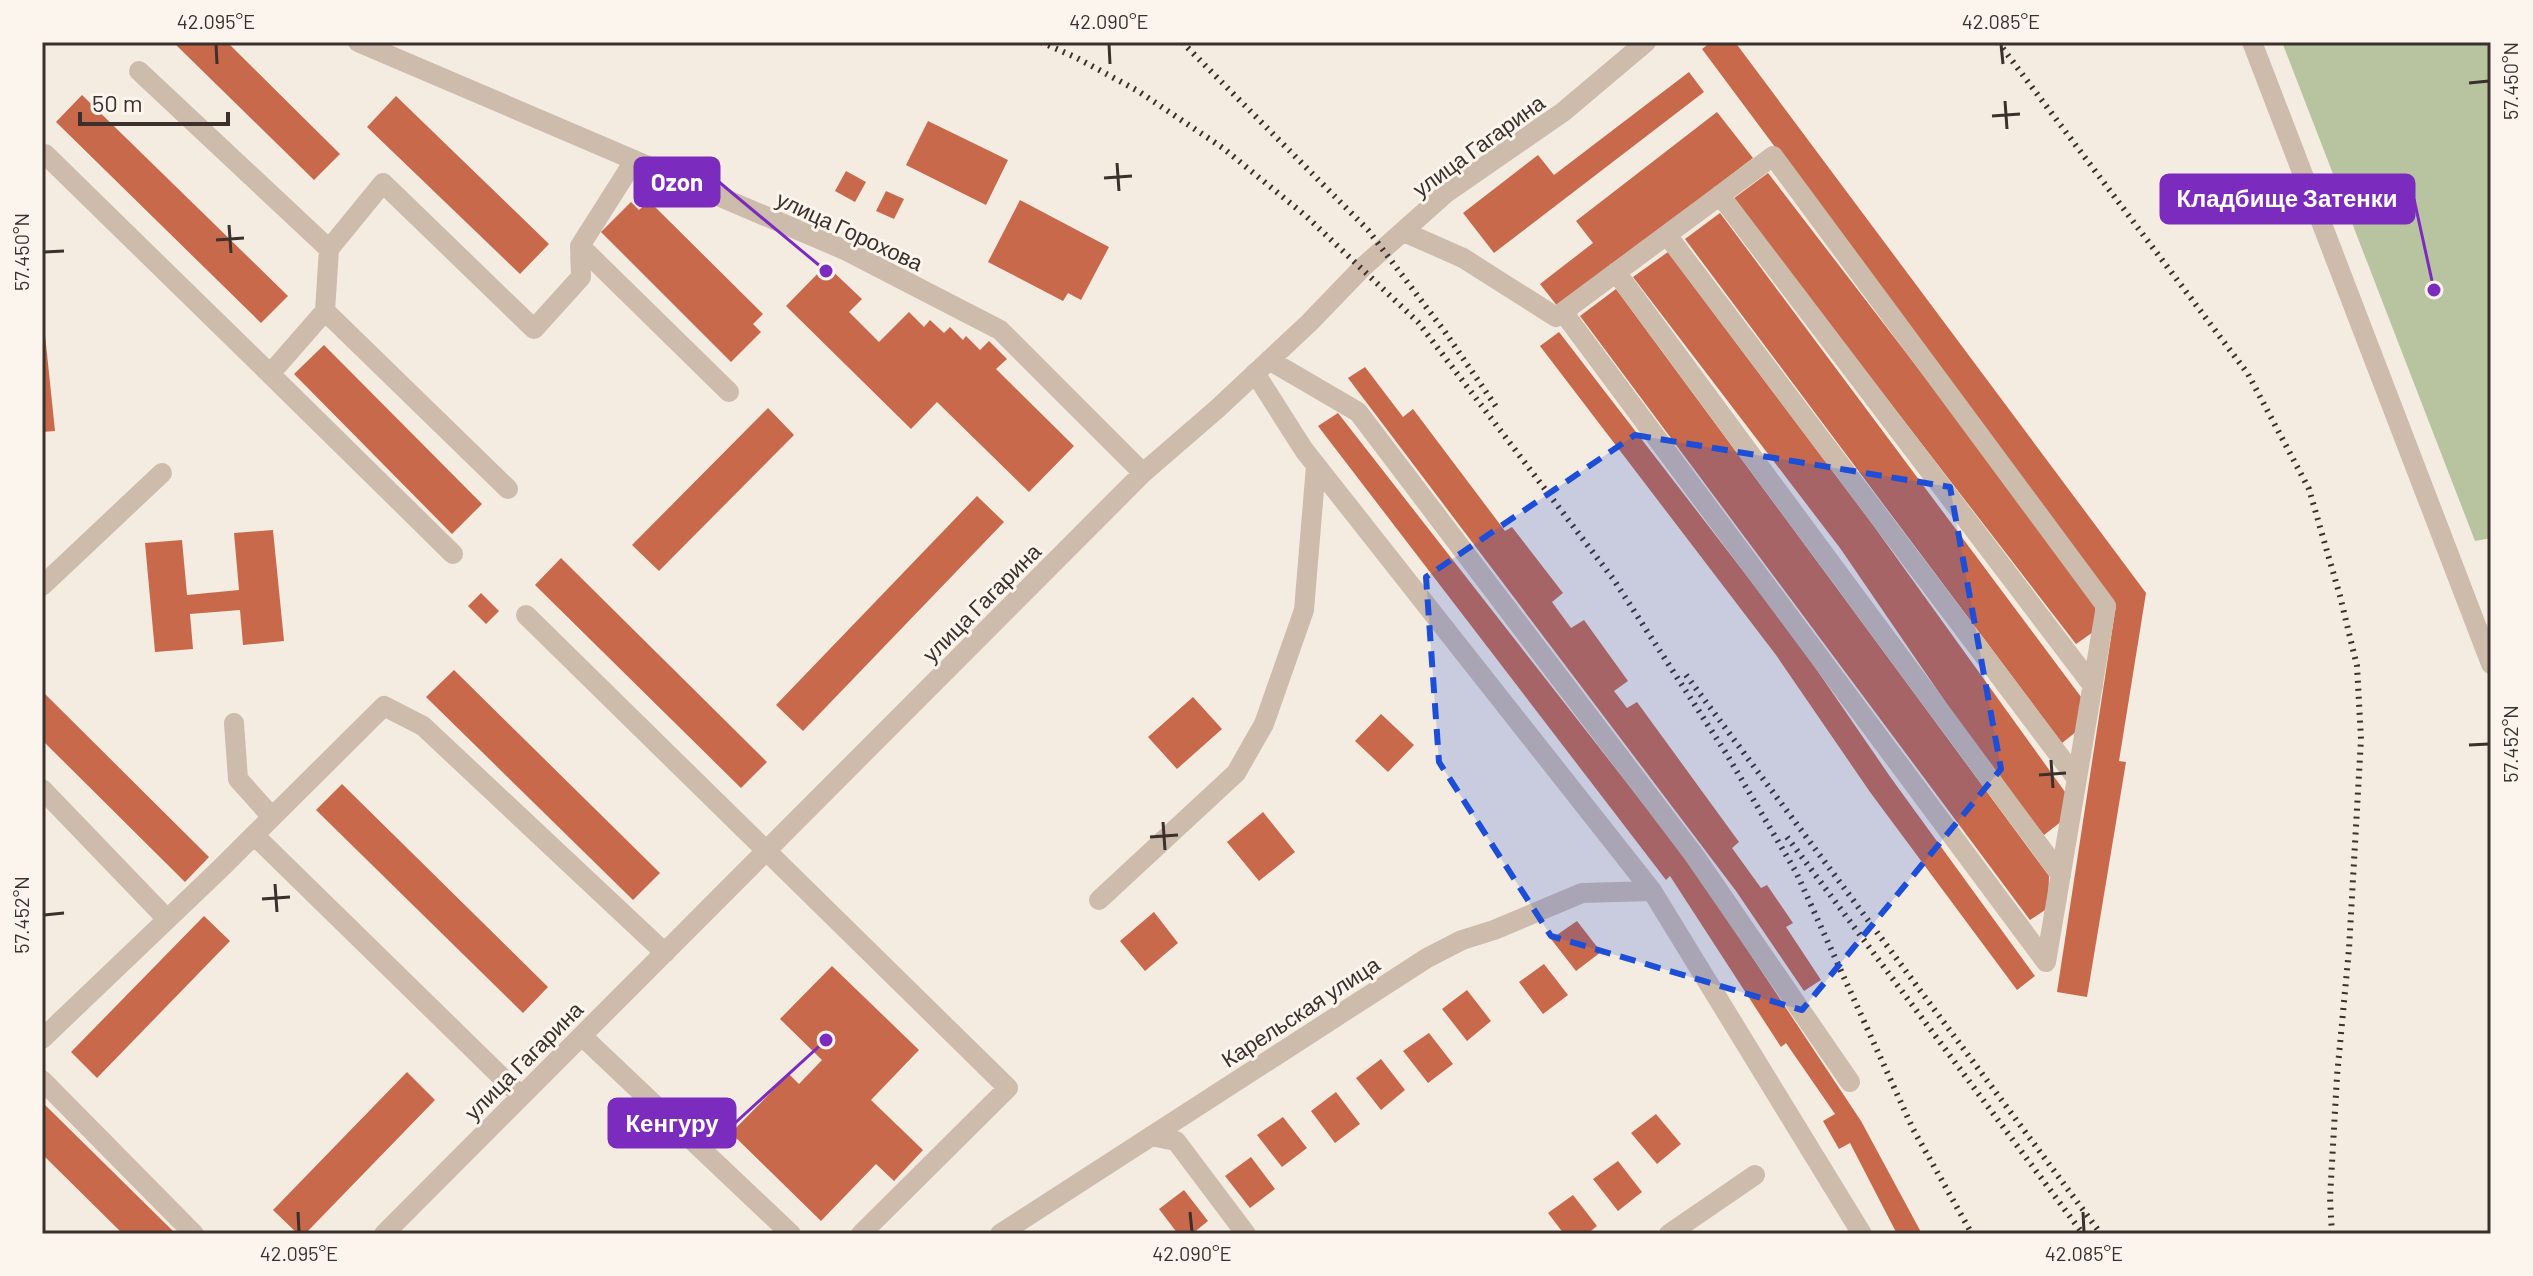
<svg xmlns="http://www.w3.org/2000/svg" width="2533" height="1276" font-family="Barlow,sans-serif">
<style>
.green{fill:#b8c4a0}
.building{fill:#c8694b}
.lines{fill:none;stroke-linecap:round;stroke-linejoin:round}
.minor{stroke:#cdbbac;stroke-width:20}
.rail{stroke:#3b302b;stroke-width:6;stroke-dasharray:2 6;stroke-linecap:butt}
.marked{fill:#1d4ed8;fill-opacity:0.2;stroke:#1d4ed8;stroke-width:6;stroke-dasharray:16 10;stroke-linejoin:round}
.ticks{fill:none;stroke:#3b302b;stroke-width:3}
.labels{text-anchor:middle;dominant-baseline:central;stroke-width:6;stroke-linejoin:round;paint-order:stroke}
.street-label{font-size:22px;fill:#3b302b;stroke:#fbf5ee}
.leader{fill:none;stroke:#7b2cbf;stroke-width:3}
.callout-dot{fill:#7b2cbf;stroke:#fbf5ee;stroke-width:3}
.callout{fill:#7b2cbf;stroke:#7b2cbf;stroke-width:3}
.callout-label{font-size:24px;text-anchor:middle;font-weight:bold;fill:#fff}
.neatline{fill:none;stroke:#3b302b;stroke-width:3}
.ticks-label{font-size:20px;text-anchor:middle;fill:#3b302b}
</style>
<rect width="100%" height="100%" fill="#f4ebe1"/>
<path class="green" d="M2282,42h209v496l-16,3z"/>
<path class="building" d="M173,42h54l113,112 -26,26z
M1711,42h24l411,551 -27,168 7,1 -39,235 -30,-5 59,-387 -414,-556z
M1689,72l15,20 -210,161 -31,-40 75,-58 16,20z
M82,95l206,201 -27,27 -205,-201z
M396,96l153,148 -29,30 -153,-147z
M1717,112l36,46 -195,149 -18,-23 53,-41 -17,-22z
M928,121l80,39 -22,45 -80,-40z
M846,171l20,11 -11,20 -20,-11z
M1768,173l325,423 6,32 -23,16 -343,-445z
M886,191l18,8 -10,20 -18,-8z
M1020,200l89,47 -28,53 -13,-7 -5,8 -75,-39z
M649,201l114,113 -10,10 8,8 -30,30 -130,-130 30,-30 8,8z
M1720,213l364,488 -3,27 -19,15 -377,-504z
M1668,252l205,273 195,271 -6,25 -18,14 -52,-65 -152,-222 -207,-271z
M826,265l36,34 -13,13 30,30 30,-30 15,15 6,-7 14,13 6,-6 13,13 3,-4 14,14 9,-9 18,18 -11,10 78,77 -45,46 -92,-90 -26,27 -125,-123z
M1616,289l433,587 -1,32 -18,12 -450,-604z
M42,325h2l11,106 -13,1z
M1559,332l238,309 94,137 144,198 -18,14 -147,-198 -94,-137 -236,-309z
M324,345l158,159 -30,30 -158,-160z
M1365,367l38,50 10,-8 92,122 7,-4 51,66 -11,9 19,26 13,-8 44,61 -14,10 13,17 10,-6 102,140 -7,6 29,40 6,-3 26,38 -7,4 35,53 -17,11 -68,-100 -388,-513z
M768,408l26,27 -135,136 -27,-26z
M1338,413l353,452 170,256 61,113h-25l-47,-91 -11,6 -16,-28 12,-7 -49,-71 -5,4 -111,-171 -4,4 -348,-454z
M977,496l27,26 -201,209 -27,-26z
M273,530l11,111 -41,4 -3,-35 -50,4 3,35 -38,3 -10,-109 37,-3 5,55 52,-5 -5,-57z
M561,558l206,204 -26,26 -206,-203z
M481,593l18,18 -13,13 -18,-18z
M454,670l206,203 -27,27 -207,-203z
M42,691l167,166 -24,25 -143,-142z
M1193,697l29,32 -45,40 -29,-32z
M1381,714l33,31 -26,27 -33,-31z
M342,784l206,203 -25,26 -207,-203z
M1263,812l32,40 -36,29 -32,-39z
M1154,912l24,31 -33,28 -25,-30z
M204,916l26,25 -133,137 -26,-26z
M1577,921l24,31 -25,19 -25,-32z
M1544,964l24,31 -25,19 -24,-32z
M832,966l87,84 -48,50 52,50 -29,31 -18,-17 -55,57 -90,-88 58,-59 10,10 23,-24 -42,-41z
M1467,990l24,31 -24,20 -25,-32z
M1429,1033l24,31 -25,19 -25,-32z
M1381,1059l24,31 -24,20 -25,-32z
M407,1072l28,28 -130,134h-7l-25,-24z
M1336,1092l24,32 -25,19 -24,-32z
M42,1102l134,132h-53l-81,-80z
M1656,1114l25,30 -24,20 -26,-31z
M1283,1117l24,31 -25,19 -25,-32z
M1251,1157l24,32 -25,19 -25,-32z
M1618,1161l24,31 -24,19 -25,-32z
M1184,1190l24,31 -16,13h-14l-19,-25z
M1573,1195l24,31 -10,8h-23l-16,-21z"/>
<g class="lines">
<path class="minor" d="M358,42l489,209 153,79 143,143
M2252,42l239,622
M139,71l190,178 54,-66 151,146 47,-52 -1,-31
M45,154l225,220
M634,161l-54,85 149,146
M1720,195l373,491
M1404,232l59,26 93,59 217,-161 333,450 -60,356 -483,-650
M1667,235l410,544
M329,249l-4,62 183,178
M1616,272l445,603
M325,311l-55,63 183,180
M1269,360l89,52 336,443 156,227
M1255,373l49,77 348,441 210,343
M42,586l120,-113
M526,615l482,473 -147,146
M234,723l4,56 34,38
M42,789l125,130
M254,835l267,261
M1099,900l137,-127 28,-49 40,-114 12,-144
M582,1036l209,198
M42,1039l178,-170 164,-163 39,20 242,227
M42,1080l152,154
M1151,1136l25,5 70,93
M384,1234l759,-761 74,-64 92,-86 54,-56 83,-74 117,-81 83,-70
M1000,1234l427,-276 35,-18 32,-10 88,-37 70,-2
M1669,1234l86,-59"/>
<path class="rail" d="M1041,42l36,16 61,33 85,57 83,68 112,106 196,258 112,173 70,119 117,257 59,105
M1182,42l186,188 77,102 52,76
M1998,42l250,332 61,115 31,107 17,70 4,73 -12,210 -12,127 -7,122 2,36
M1686,675l415,559
M1787,837l296,397"/>
</g>
<path class="marked" d="M1635,435l315,52 51,282 -199,241 -251,-74 -112,-174 -13,-185z"/>
<path class="ticks" d="M216,44l1,20M1109,44l1,20M2001,44l2,20M2469,83l20,-2M2005,101l2,28M1992,116l28,-2M1117,163l2,28M1104,178l28,-2M229,225l2,28M216,240l28,-2M44,252l20,-1M2469,745l20,-1M2051,760l2,28M2039,775l27,-2M1163,822l2,28M1150,837l28,-2M275,884l2,28M262,899l28,-2M44,915l20,-2M298,1212l1,20M1190,1212l2,20M2083,1212l1,20"/>
<g class="labels">
<g class="street-label">
<text transform="translate(1478 145) rotate(-36)">улица Гагарина</text>
<text transform="translate(850 230) rotate(25)">улица Горохова</text>
<text transform="translate(981 602) rotate(-45)">улица Гагарина</text>
<text transform="translate(1300 1011) rotate(-33)">Карельская улица</text>
<text transform="translate(523 1060) rotate(-45)">улица Гагарина</text>
</g>
</g>
<path class="leader" d="M826 271L719 182M2434 290L2414 199M826 1040L735 1123"/>
<g class="callout-dot">
<circle cx="826" cy="271" r="8"/>
<circle cx="2434" cy="290" r="8"/>
<circle cx="826" cy="1040" r="8"/>
</g>
<g class="callout">
<rect x="635" y="158" width="84" height="48" rx="8"/>
<rect x="2161" y="175" width="253" height="48" rx="8"/>
<rect x="609" y="1099" width="126" height="48" rx="8"/>
</g>
<g class="callout-label">
<text x="677" y="191">Ozon</text>
<text x="2287" y="207">Кладбище Затенки</text>
<text x="672" y="1132">Кенгуру</text>
</g>
<rect width="2533" height="1276" fill="none" stroke="#fbf5ee" stroke-width="88"/>
<path d="M80 112v12h148v-12" fill="none" stroke="#3b302b" stroke-width="4"/>
<text x="92" y="112" font-size="24" fill="#3b302b" stroke="#fbf5ee" stroke-width="6" paint-order="stroke">50 m</text>
<rect x="44" y="44" width="2445" height="1188" class="neatline"/>
<g class="ticks-label">
<text x="216" y="29">42.095°E</text>
<text x="1109" y="29">42.090°E</text>
<text x="2001" y="29">42.085°E</text>
<text transform="translate(2511 81) rotate(-90)" y="7">57.450°N</text>
<text transform="translate(22 252) rotate(-90)" y="7">57.450°N</text>
<text transform="translate(2511 744) rotate(-90)" y="7">57.452°N</text>
<text transform="translate(22 915) rotate(-90)" y="7">57.452°N</text>
<text x="299" y="1261">42.095°E</text>
<text x="1192" y="1261">42.090°E</text>
<text x="2084" y="1261">42.085°E</text>
</g>
</svg>
